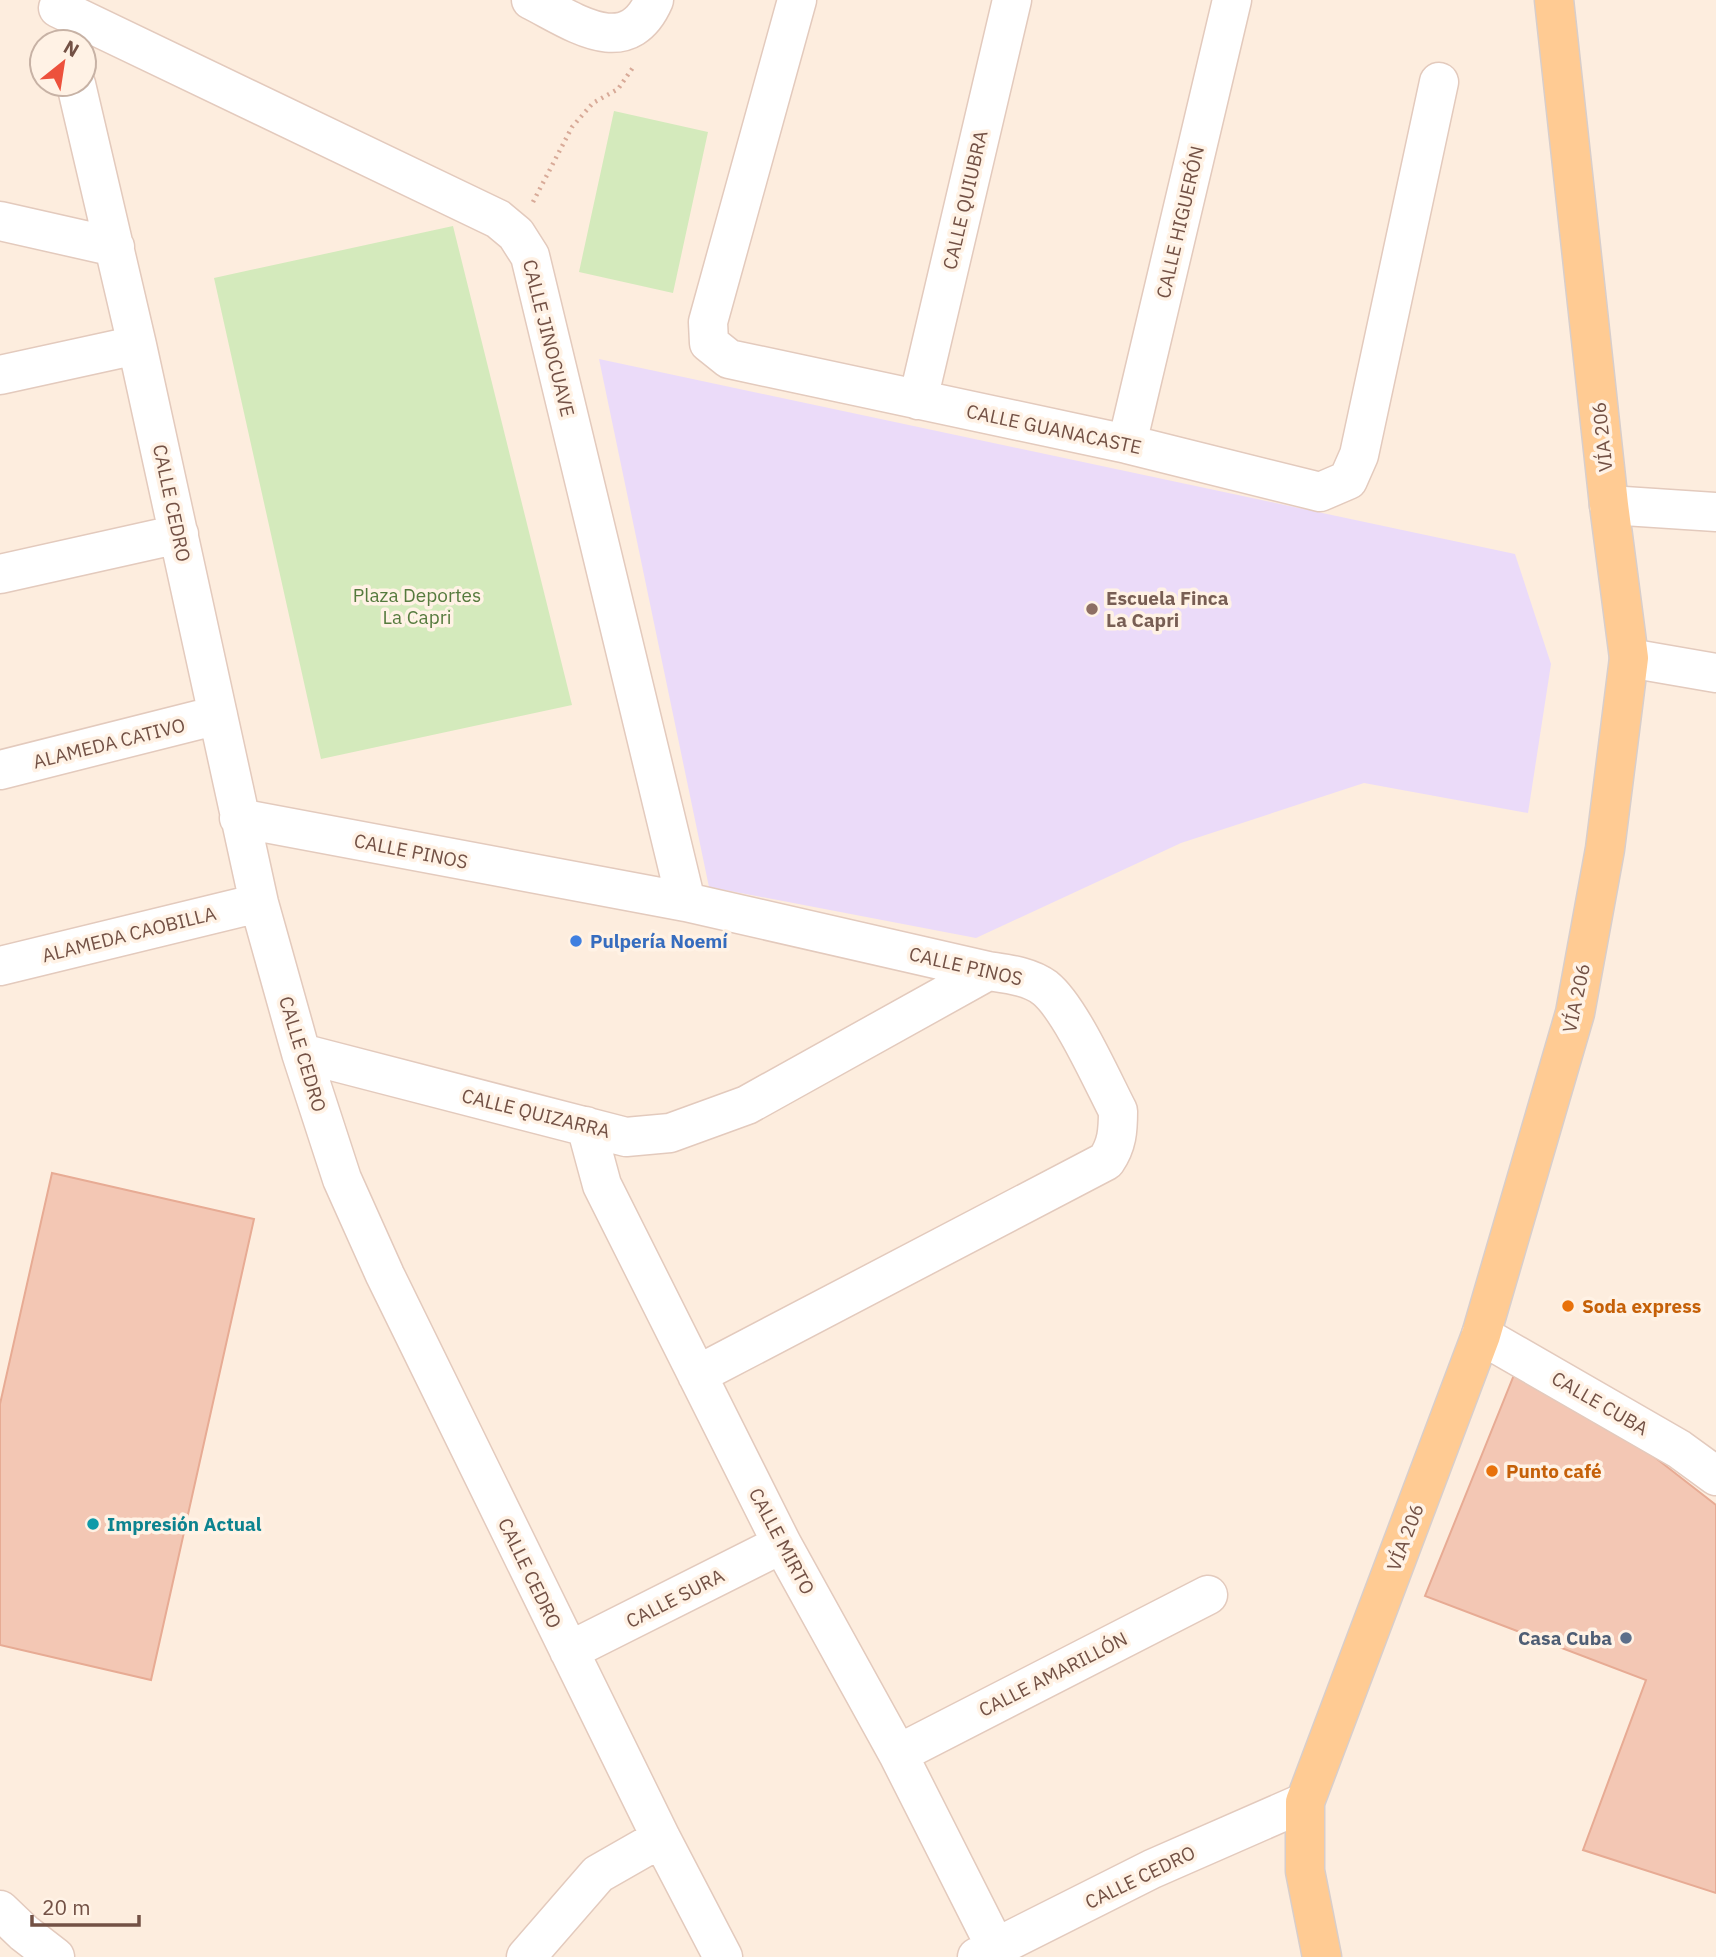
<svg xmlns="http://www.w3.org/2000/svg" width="1716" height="1957" font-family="'IBM Plex Sans',sans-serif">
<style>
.education{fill:#ebdbf9}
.green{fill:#d4eabc}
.building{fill:#f3c7b4;stroke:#e7ab94;stroke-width:2}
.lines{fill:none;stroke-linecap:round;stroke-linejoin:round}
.minor-casing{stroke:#e3cabd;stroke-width:41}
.major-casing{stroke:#d8cecb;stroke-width:41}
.path{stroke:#d8aa98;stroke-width:4.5;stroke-dasharray:2 5;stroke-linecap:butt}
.minor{stroke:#fff;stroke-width:38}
.major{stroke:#ffcb93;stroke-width:38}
.education-dot{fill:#8d6e63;stroke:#fff2e5;stroke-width:2.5}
.shop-dot{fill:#3f7fe0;stroke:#fff2e5;stroke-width:2.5}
.food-dot{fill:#e8710a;stroke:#fff2e5;stroke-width:2.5}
.culture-dot{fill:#0f9aa8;stroke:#fff2e5;stroke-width:2.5}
.service-dot{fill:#5c6f8a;stroke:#fff2e5;stroke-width:2.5}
.labels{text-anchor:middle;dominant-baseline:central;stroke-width:7;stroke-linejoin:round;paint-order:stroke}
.street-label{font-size:19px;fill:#735145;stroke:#fff2e5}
.park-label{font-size:19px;fill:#557a3d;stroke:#fff2e5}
.education-label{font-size:19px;font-weight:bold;fill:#785e54;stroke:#fff2e5;text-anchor:start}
.shop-label{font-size:19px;font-weight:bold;fill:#366cbe;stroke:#fff2e5;text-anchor:start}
.food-label{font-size:19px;font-weight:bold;fill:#c56008;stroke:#fff2e5;text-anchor:start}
.culture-label{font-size:19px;font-weight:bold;fill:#0d838f;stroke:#fff2e5;text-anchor:start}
.service-label{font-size:19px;font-weight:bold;fill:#4e5e75;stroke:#fff2e5;text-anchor:end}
</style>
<rect width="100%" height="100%" fill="#fdedde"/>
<path class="education" d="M599,359l916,195 36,110 -23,149 -164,-30 -183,60 -205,95 -267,-51z"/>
<path class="green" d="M614,111l94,21 -35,161 -94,-21z
M453,226l119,479 -251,54 -107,-481z"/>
<path class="building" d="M52,1173l202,46 -103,461 -151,-35v-241z
M1514,1375l134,77 68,53v388l-133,-43 63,-170 -221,-84z"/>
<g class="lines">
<defs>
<path id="minor" d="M531,0c42,21 96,62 123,0
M797,0l-89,322 1,21 20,16 398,85 193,48 28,-12 11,-25 80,-373
M58,8l440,211 18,15 14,22 156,646
M76,84l61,261 122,558 42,150 41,126 43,96 276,563 62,119
M0,221l115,26
M0,375l137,-30
M918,400l94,-400
M1127,444l105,-444
M1609,505l107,7
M0,574l179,-40
M1629,658l87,15
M0,770l218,-55
M239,818l447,84 302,69c19,3 41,5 57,17 25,20 57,92 73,123 0,20 -1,34 -12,50l-409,214
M0,966l259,-63
M301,1053l325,84 44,-4 77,-28 241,-134
M586,1126l16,59 180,359 116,210 98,194
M1481,1335l198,114 37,27
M569,1651l213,-107
M898,1754l310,-159
M0,1910l24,23 31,24
M526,1957l72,-83 63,-36
M977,1957l175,-88 153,-67"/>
<path id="major" d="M1322,1957l-17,-86v-69l176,-467 94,-322 30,-164 24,-191 -20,-153 -55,-505"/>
</defs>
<use href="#minor" class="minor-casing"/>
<use href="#major" class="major-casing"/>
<path class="path" d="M533,202l39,-75 21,-24 25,-14 16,-23"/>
<use href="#minor" class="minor"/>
<use href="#major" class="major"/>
</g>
<circle class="education-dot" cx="1092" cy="609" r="7"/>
<circle class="shop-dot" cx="576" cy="941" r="7"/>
<g class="food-dot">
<circle cx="1568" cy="1306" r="7"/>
<circle cx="1492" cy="1471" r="7"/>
</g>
<circle class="culture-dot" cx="93" cy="1524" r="7"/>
<circle class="service-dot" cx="1626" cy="1638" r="7"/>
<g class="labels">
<g class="street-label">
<text transform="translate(965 200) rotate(-77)">CALLE QUIUBRA</text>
<text transform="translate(1180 222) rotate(-77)">CALLE HIGUERÓN</text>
<text transform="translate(549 338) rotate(76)">CALLE JINOCUAVE</text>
<text transform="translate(1054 429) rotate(12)">CALLE GUANACASTE</text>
<text transform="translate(1602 437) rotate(-96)">VÍA 206</text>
<text transform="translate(172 503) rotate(78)">CALLE CEDRO</text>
<text transform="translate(109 743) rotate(-14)">ALAMEDA CATIVO</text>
<text transform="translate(411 851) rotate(11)">CALLE PINOS</text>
<text transform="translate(129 934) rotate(-14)">ALAMEDA CAOBILLA</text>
<text transform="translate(966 966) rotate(13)">CALLE PINOS</text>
<text transform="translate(1576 998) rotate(-78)">VÍA 206</text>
<text transform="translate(303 1054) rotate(73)">CALLE CEDRO</text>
<text transform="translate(536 1113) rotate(14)">CALLE QUIZARRA</text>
<text transform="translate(1600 1403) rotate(30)">CALLE CUBA</text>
<text transform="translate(1405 1537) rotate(-69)">VÍA 206</text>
<text transform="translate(782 1541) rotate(62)">CALLE MIRTO</text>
<text transform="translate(530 1573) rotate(64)">CALLE CEDRO</text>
<text transform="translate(675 1598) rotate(-27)">CALLE SURA</text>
<text transform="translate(1053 1674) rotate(-27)">CALLE AMARILLÓN</text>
<text transform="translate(1140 1877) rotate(-26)">CALLE CEDRO</text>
</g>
<g class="park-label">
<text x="417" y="595">Plaza Deportes<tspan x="417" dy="22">La Capri</tspan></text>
</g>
<g class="education-label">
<text x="1106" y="598">Escuela Finca<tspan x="1106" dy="22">La Capri</tspan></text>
</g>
<g class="shop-label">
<text x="590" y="941">Pulpería Noemí</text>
</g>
<g class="food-label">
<text x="1582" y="1306">Soda express</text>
<text x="1506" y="1471">Punto café</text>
</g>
<g class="culture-label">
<text x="107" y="1524">Impresión Actual</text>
</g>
<g class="service-label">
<text x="1612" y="1638">Casa Cuba</text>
</g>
</g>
<g transform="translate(63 63) rotate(30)"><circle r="33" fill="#fff2e5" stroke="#c7b2a5" stroke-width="2"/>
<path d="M0-5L12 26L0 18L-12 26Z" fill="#ed513c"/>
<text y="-10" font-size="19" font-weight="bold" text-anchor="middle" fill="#735145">N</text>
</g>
<path d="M32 1915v10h107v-10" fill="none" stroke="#735145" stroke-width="3.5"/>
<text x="42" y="1915" font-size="21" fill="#735145" stroke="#fff2e5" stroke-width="5" paint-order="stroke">20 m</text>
</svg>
